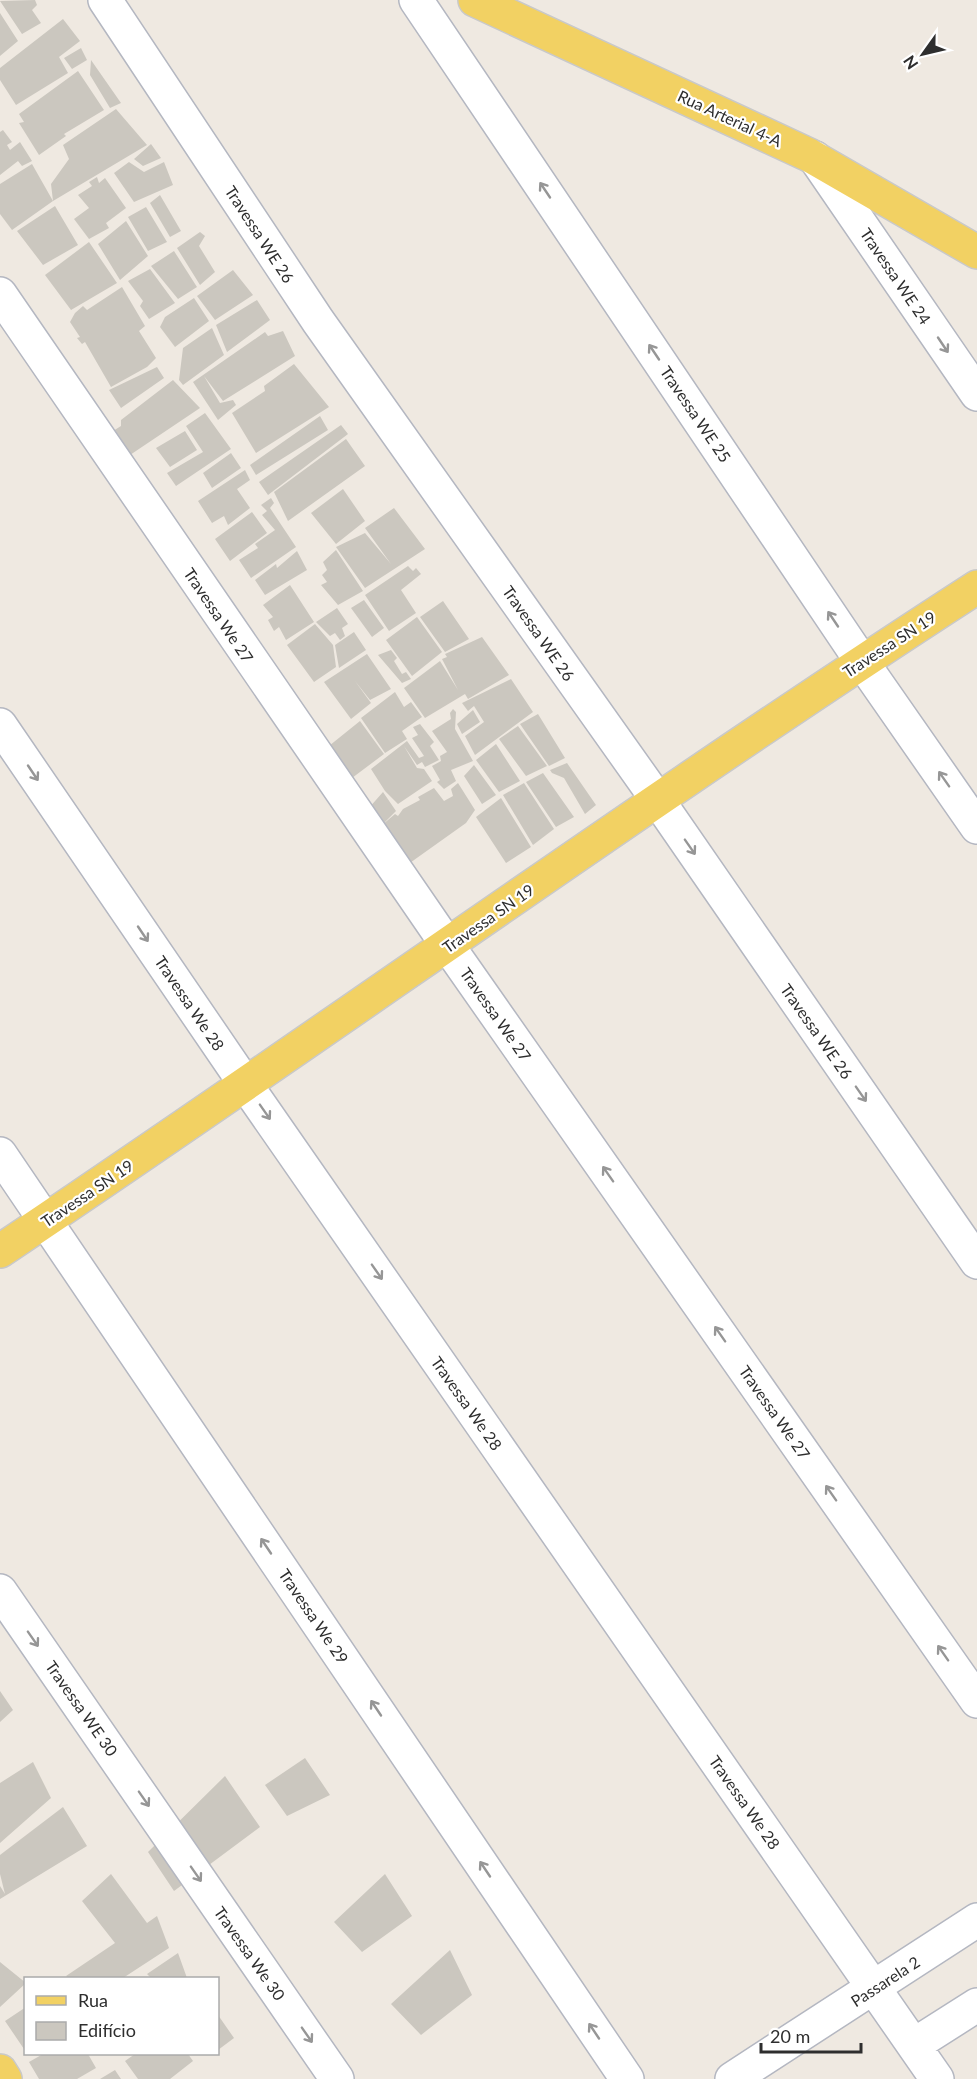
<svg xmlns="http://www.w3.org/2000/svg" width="977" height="2079" font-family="Lato,sans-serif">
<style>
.building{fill:#cbc7bf}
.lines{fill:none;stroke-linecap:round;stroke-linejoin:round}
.minor-casing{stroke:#b4b7c1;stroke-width:36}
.major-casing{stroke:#c9c9c9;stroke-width:36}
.minor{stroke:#fff;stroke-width:33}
.major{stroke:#f2d163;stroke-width:33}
.oneway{stroke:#969696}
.labels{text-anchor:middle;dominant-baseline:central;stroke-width:4.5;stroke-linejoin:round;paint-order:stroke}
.street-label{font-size:16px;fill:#2e2e2e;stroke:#fff}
</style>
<rect width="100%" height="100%" fill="#efe9e1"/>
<path class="building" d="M35,0l2,5 -5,5 9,13 -19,11 -22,-33z
M0,13l18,28 -18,15z
M63,19l17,22 -21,16 9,16 -52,32 -16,-25v-12z
M81,48l6,12 -15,9 -8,-11z
M91,60l30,43 -11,5 -20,-33z
M78,71l26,39 -40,24 2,2 -27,19 -20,-32 5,-1 -5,-8z
M116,109l31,36 -94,56 -2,-17 18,-25 -6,-14z
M3,130l9,12 -5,3 3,5 10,-8 12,19 -10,5 -4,-5 -18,14v-43z
M151,144l10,14 -18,8 -9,-7z
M129,162l15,10 20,-10 9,23 -39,17 -20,-29z
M32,164l21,37 -41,29 -12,-16v-30z
M97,177l2,6 6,-5 21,30 -20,15 3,5 -20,11 -15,-20 15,-11 -11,-13 14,-9 -3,-4z
M160,195l21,36 -11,6 -20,-34z
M55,206l23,39 -35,20 -26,-34z
M146,207l21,35 -19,9 -20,-34z
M126,221l22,35 -28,24 -22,-36z
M200,232l5,4 -6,10 16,26 -15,13 -23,-37z
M89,242l28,41 -46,27 -26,-35z
M174,251l23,36 -19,12 -27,-33z
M150,269l25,34 -26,16 -9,-13 3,-5 -15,-20z
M233,270l20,25 -38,25 -18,-24z
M122,287l23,39 -6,5 17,27 -9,9 -36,20 -26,-45 -3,2 -5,-6 3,-1 -10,-15 5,-9 8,-7 4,4z
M194,298l15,23 -34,26 -15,-20 5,-10z
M257,300l13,20 -43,32 -11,-27z
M212,328l12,27 -41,30 -4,-5 4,-32z
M283,331l12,25 -72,45 -19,-25 16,27 13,-3 3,5 -18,15 -25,-38 72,-50 3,4z
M294,364l35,43 -73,46 -24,-40 33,-22 -1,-5z
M157,367l7,11 -43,30 -12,-18z
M173,380l27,28 -73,49 -14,-26 8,-5v-6z
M205,413l26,36 -55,37 -9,-13 36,-21 -17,-26z
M320,416l8,14 -72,45 -6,-10z
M341,425l7,9 -80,61 -9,-13z
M185,431l12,19 -27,17 -14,-19z
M346,439l19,27 -77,55 -14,-29z
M231,453l10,15 -29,20 -9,-15z
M245,470l5,10 -13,9 13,19 -22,17 -4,-9 -12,7 -14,-22z
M343,489l22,32 -29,23 -25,-31z
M271,498l3,5 -4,5 26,39 -45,31 -12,-18 19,-12 -3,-4 20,-14 -13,-15 5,-4 -6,-6z
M394,508l31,41 -60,39 -29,-41 29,-14 26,31 -26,-36z
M252,512l15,21 -37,28 -15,-22z
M336,550l27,41 -25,14 -17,-20 6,-3 -5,-7 5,-5 -4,-8z
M297,551l10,19 -42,25 -10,-15 21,-16 1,4z
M408,566l5,5 3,-3 5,6 -20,16 15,23 -27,18 -24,-36z
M290,585l24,37 -28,18 -7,-13 -5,4 -6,-11 5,-3 -10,-12z
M364,600l20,28 -12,9 -21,-29z
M443,601l26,38 -24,13 -25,-35z
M337,608l11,16 -6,4 3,8 -5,4 -5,-7 -5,3 -14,-14z
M417,617l25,35 -30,24 -26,-36z
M315,624l18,21 3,22 -22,15 -27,-37z
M354,632l12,18 -27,18 -4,-23z
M482,637l27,38 -41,24 -3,-5 -40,24 -21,-30 36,-27 18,29 -16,-31 5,-2 -2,-3z
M391,650l6,8 -3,3 8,13 4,-2 5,7 -9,4 -24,-28z
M367,654l24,35 -21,11 -15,-19 16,22 -20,16 -27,-37z
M511,679l22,33 -58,43 -10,-19 19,-14 -10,-16 -6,5 -6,-8z
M395,692l9,15 7,-5 11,15 -20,14 5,8 -22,14 -24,-35z
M453,709l3,3 -1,17 18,32 -22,9 5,11 -12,8 -7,-7 3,-2 -8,-14 9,-5 -1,-5 7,-4 -15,-21 19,-12 -1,-6z
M473,710l7,12 -18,12 -5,-10z
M538,714l27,44 -16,8 -29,-42z
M360,721l24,33 -40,30 -25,-30z
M420,724l14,18 -4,4 9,14 -14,7 -3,-5 -5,3 -13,-19 13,22 7,1 8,12 -34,23 -13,-13 -14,-22 36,-28 12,17 5,-2 -12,-18 6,-3 -5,-8z
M518,726l29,40 -21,10 -27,-37z
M496,744l24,37 -21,11 -23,-32z
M567,763l29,42 -11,9 -21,-36 -12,-5 -2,-3z
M474,765l22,30 -14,9 -18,-28z
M543,773l31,44 -18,10 -30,-45z
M458,783l17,27 -9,13 -59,42 -39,-56 15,-17 13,19 -14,14 13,-11 3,2 5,-7 17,-9 -2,-3 16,-9 10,13 9,-5 -2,-7z
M524,783l30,46 -21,16 -30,-50z
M501,798l30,49 -25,16 -30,-46z
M0,1691l13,19 -13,12z
M305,1758l25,37 -43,21 -22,-31z
M33,1762l18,36 -51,45v-60z
M225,1776l35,51 -86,64 -26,-39z
M63,1807l24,39 -87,53v-13l5,8 -5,-20v-19z
M111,1874l36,49 10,-7 12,32 -46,30h-55l-2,-2 49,-33 -33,-42z
M385,1874l27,42 -50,36 -28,-30z
M450,1950l22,45 -51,40 -30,-31z
M178,1953l9,25h-36l-4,-4z
M0,1962l26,21 -26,24z
M26,2007v45l-21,-31z
M218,2015l16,23 -16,12z
M43,2054h45l8,14 -19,11h-38l-10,-17z
M135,2054h53l5,7 -23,18h-32l-13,-18z
M115,2070l6,9h-21z"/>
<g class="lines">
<defs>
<path id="minor" d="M105,0l213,321 339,478 320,463
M416,0l446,662 115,165
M815,158l162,236
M0,294l448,652 529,755
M0,725l246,360 691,994
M0,1154l627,925
M0,1591l337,488
M914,2045l63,-40
M732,2079l245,-159"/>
<path id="major" d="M475,0l334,155 168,97
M0,1251c327,-219 646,-450 977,-664
M0,2071l5,8"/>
</defs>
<use href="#minor" class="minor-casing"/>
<use href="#major" class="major-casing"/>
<use href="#minor" class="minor"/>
<use href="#major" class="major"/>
</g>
<defs><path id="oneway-shaft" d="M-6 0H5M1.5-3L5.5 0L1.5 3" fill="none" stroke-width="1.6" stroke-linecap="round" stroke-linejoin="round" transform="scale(1.5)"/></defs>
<g class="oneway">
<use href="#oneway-shaft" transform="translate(545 190) rotate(-124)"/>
<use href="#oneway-shaft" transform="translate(943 345) rotate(56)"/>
<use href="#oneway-shaft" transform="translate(654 352) rotate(-124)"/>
<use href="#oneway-shaft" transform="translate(833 619) rotate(-124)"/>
<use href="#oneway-shaft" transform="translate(33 773) rotate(56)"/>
<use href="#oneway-shaft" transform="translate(944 779) rotate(-125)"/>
<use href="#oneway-shaft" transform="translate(690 847) rotate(55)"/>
<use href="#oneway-shaft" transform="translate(143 934) rotate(56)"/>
<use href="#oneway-shaft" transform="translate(861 1094) rotate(55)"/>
<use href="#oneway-shaft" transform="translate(265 1112) rotate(55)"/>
<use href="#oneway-shaft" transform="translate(608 1174) rotate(-125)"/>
<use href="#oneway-shaft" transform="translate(377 1272) rotate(55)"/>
<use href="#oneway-shaft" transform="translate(720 1334) rotate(-125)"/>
<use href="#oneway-shaft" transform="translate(831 1493) rotate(-125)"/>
<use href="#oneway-shaft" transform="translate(266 1546) rotate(-124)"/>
<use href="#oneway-shaft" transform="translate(33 1639) rotate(55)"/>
<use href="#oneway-shaft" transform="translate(943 1653) rotate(-125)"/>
<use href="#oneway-shaft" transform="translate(376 1708) rotate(-124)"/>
<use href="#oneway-shaft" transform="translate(144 1799) rotate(55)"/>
<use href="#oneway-shaft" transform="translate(485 1869) rotate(-124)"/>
<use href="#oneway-shaft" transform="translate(196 1874) rotate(55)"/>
<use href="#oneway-shaft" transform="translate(594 2031) rotate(-124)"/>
<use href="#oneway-shaft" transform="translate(307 2035) rotate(55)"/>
</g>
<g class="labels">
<g class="street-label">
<text transform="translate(730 118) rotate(25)">Rua Arterial 4-A</text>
<text transform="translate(260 234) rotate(57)">Travessa WE 26</text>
<text transform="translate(896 276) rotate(56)">Travessa WE 24</text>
<text transform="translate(696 414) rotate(56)">Travessa WE 25</text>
<text transform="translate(219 615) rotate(56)">Travessa We 27</text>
<text transform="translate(539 633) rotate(55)">Travessa WE 26</text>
<text transform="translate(889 644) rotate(-33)">Travessa SN 19</text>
<text transform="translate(488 918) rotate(-35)">Travessa SN 19</text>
<text transform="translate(190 1003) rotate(56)">Travessa We 28</text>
<text transform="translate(496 1014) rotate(55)">Travessa We 27</text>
<text transform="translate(817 1031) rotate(55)">Travessa WE 26</text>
<text transform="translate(87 1193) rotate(-34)">Travessa SN 19</text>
<text transform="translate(467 1403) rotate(55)">Travessa We 28</text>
<text transform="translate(775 1412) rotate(55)">Travessa We 27</text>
<text transform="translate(314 1616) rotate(56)">Travessa We 29</text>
<text transform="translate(82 1708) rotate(55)">Travessa WE 30</text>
<text transform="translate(745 1802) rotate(55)">Travessa We 28</text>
<text transform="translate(250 1953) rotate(55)">Travessa We 30</text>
<text transform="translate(885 1981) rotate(-33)">Passarela 2</text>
</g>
</g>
<rect x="24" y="1977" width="195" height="78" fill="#ffffff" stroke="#ababab" stroke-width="1.5"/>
<rect x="36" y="1996" width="30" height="9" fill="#f2d163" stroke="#ababab" stroke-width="1.5"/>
<text x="78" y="2007" font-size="18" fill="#2e2e2e">Rua</text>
<rect x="36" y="2022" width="30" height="18" fill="#cbc7bf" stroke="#ababab" stroke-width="1.5"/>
<text x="78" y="2037" font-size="18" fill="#2e2e2e">Edifício</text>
<g transform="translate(923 54) rotate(236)" stroke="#ffffff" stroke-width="4.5" paint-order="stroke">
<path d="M0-4.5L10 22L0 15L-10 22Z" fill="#2e2e2e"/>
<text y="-9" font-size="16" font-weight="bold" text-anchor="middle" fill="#2e2e2e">N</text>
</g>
<path d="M761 2043v9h100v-9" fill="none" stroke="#2e2e2e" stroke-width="3"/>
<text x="770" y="2043" font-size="18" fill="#2e2e2e" stroke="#ffffff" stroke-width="4.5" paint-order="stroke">20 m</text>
</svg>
